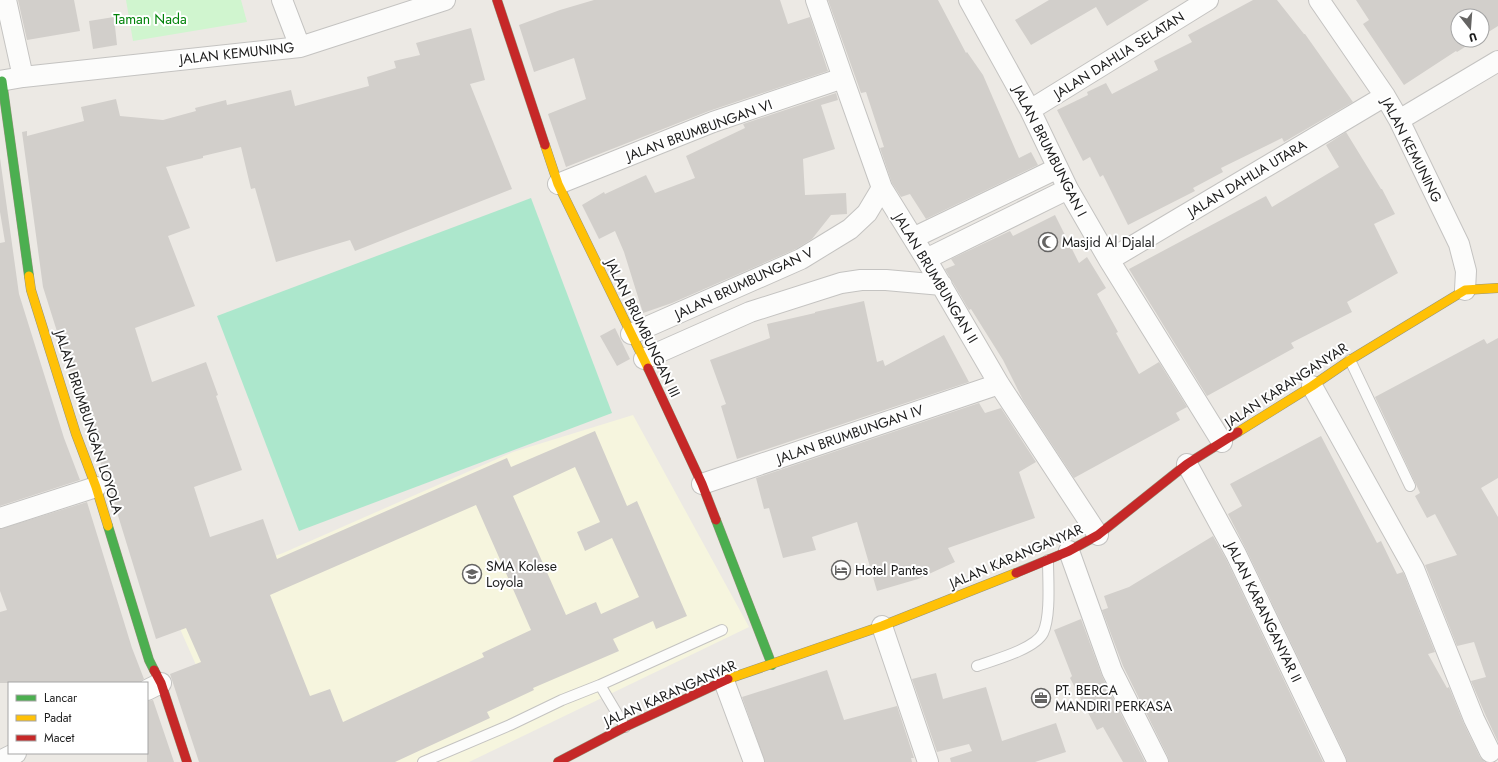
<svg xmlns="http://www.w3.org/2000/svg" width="1498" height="762" font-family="Jost,sans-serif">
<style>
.education{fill:#f6f5de}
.park{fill:#d0f5cf}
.pitch{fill:#ace7cc}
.building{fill:#d2cfcb;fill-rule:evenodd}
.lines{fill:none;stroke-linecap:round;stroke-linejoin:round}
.lane-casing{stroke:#c4c3c1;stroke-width:12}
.street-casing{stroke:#c4c3c1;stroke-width:22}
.fast-casing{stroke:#95957c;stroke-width:10}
.slow-casing{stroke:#95957c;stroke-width:10}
.jam-casing{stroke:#95957c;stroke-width:10}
.lane{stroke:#fcfcfb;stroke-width:10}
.street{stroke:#fcfcfb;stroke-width:20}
.fast{stroke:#4caf50;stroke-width:9}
.slow{stroke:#ffc107;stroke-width:9}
.jam{stroke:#c62828;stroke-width:9}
.labels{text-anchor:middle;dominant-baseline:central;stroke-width:4;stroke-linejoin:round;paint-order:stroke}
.park-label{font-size:14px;fill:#02830a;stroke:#fff}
.street-label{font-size:14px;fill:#1d1d1d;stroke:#fff}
.poi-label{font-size:14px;fill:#1d1d1d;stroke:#fff;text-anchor:start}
</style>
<rect width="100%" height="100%" fill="#ece9e4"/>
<path class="education" d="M633,415l116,212 -280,135h-230l-74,-167 118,-42 230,-101z"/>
<path class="park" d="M126,0h115l6,22 -114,19z"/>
<path class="pitch" d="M531,198l81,215 -313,118 -82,-215z"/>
<path class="building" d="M18,0h56l6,31 -53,9z
M594,0h186l8,24 22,-7 18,54 -119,40 -143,56 -18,-53 38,-15 -12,-41 -40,14 -15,-47 41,-15z
M828,0h110l28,53 1,-1 16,23 36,83 12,-6 7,13 -112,54 -16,-25 -9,3 -9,-14 -12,-35 4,-1 -18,-55 -5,1z
M1049,0h100l-42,26 -11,-19 -65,38 -16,-25z
M1253,0h24l27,34h1l48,68 -69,40 -2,-4 -61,30 2,4 -30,16 2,3 -67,34 -25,-50 -3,2 -10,-20 -7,4 -26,-51 31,-15 -1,-3 19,-9 6,11 46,-24 -4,-9 38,-19 -4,-7z
M1356,0h142v26l-16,10v-20h-24v24h18l-19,12 -1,-1 -52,34 -41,-61 6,-4z
M114,17l3,28 -24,4 -4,-28z
M471,28l14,52 -15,4 42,105 -157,62 -5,-11 -74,22 -21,-74 -4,1 -10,-42 -38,9v2l-37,9 24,61 -22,8 27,70 -60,22 17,54 54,-20 12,33 -2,1 26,74 -48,17 16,50 53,-18 14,40 230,-101 4,9 84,-36 32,75 10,-5 50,115 -31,13 -3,-8 -40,18 6,12 -86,37 1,2 -47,22 3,6 -95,44h-196l-29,-88 31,-12 -15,-34 -30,11 -48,-156 -20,-53 -45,-143 -21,-155 5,-1v5l57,-15 -3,-14 35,-8 4,17 43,4 33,-9 -1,-3 31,-8 1,5 64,-15 4,16 74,-20 -2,-9 29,-9 -2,-7 26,-6 -4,-12zM575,467l25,55 -23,10 8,19 27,-13 27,59 -38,17 -5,-12 -30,13 -53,-119zM476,505l55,125 -49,23 2,4 -141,65 -13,-33 -20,7 -40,-101z
M836,93l2,7 -17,5 14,44 -32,10 2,36 41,-2 1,21 -16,1 -19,24 -16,10 -124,54 -29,10 -19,-61 -9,-21 -16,8 -17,-34 22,-13 1,2 41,-19 9,18 40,-15 -9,-22 59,-28 -2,-4z
M1346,132l35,57h1l13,25 -21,10 24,49 -51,29 5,10 -61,31 3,5 -87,48 -78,-127 137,-73 6,11 67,-40 -13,-22z
M0,158l19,136 45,144 16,42 -80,26v-263l5,-1 -5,-30z
M1055,215l24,48 8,-6 19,31 -9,6 21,38 -2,1 23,41 20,-12 28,45 -11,6 4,7 -106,58 -51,-78 -20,-40 -32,-51 -2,1 -24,-41 10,-4 -4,-6 59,-28 3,5z
M864,301l13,61 6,-2 2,6 59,-31 25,47 -232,77 -16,-53 5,-2 -16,-44 60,-22 -3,-14 48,-11v-1z
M615,328l15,31 -13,7 -17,-30z
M1498,338v140l-17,10 17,29v225l-13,-28 -14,-33 15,-4 -12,-35 -17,4 -32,-81 32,-10 -22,-41 -8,4 -12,-22 5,-3 -45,-96 109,-58 3,5z
M979,403l6,10 16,-5 35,54 -17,10 16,46 -87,30 7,14 -37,17 -41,12 -20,-69 -45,15 4,13 -33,8 -14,-50 -5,1 -8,-31z
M1321,436l56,107 4,-2 16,33 6,-2 1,2 31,78 -7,2 19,34 2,-1 15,37 16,33 5,5h-138l-1,-5 -100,-208 -18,-35 14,-8 -12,-22z
M87,502l45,146 12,31 -6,4h-138v-71l7,-2 -7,-19v-62z
M1213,536l13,23 97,203h-154l-1,-5 -45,-91 -21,-56 6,-2 -4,-12 25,-9z
M1081,619l21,57 43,86h-22l-20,-35 -6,3 -27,-52 2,-2 -18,-46z
M827,670l17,50 53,-14 17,52h-3l1,4h-147l-23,-65z
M936,673l7,26 43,-12 16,54 54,-18 10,29 -31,10h-84l-1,-4 22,-7 -3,-7 -32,8 -25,-73z
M153,700l21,62h-27v-61z"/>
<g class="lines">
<defs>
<path id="lane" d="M1350,360l60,126
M977,666c17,-6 58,-17 66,-33 8,-17 5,-53 5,-73
M600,685l122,-55
M423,762l87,-37 52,-25 38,-15 25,42"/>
<path id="street" d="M6,0l17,77
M282,0l18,47
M816,0l27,78 39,110 44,71 73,125 99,151
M969,0l61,110 38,79 41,71 113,182
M1319,0l66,96 14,24 60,124 7,27 -1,19
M0,81l23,-4 277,-30 145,-47
M1030,110l178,-110
M1399,120l99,-59
M558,184l155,-62 130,-44
M913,238l145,-70
M926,259l142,-70
M1109,260l276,-164
M631,334l170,-75 49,-30 17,-16 15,-25
M644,359l106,-47 91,-29 20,-3h25l56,5
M1312,386l102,183 60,150 16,33
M1187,464l49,90 100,208
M702,484l297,-100
M0,518l96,-31
M1069,551l43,120 46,91
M882,626l46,136
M724,681l30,81
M147,690l14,-7
M0,761l16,-8"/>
<path id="fast" d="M2,81l27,195
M716,520l56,145
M108,526l41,134 5,10"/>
<path id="slow" d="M545,145l13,39 90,184
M29,276l2,14 45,144 20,53 12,39
M1238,432l74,-46 38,-26 115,-70 33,-2
M728,679l154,-53 134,-53"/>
<path id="jam" d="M497,0l48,145
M648,368l54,116 14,36
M1016,573l53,-22 29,-16 89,-71 51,-32
M154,670l7,13 26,79
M558,762l67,-35 103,-48"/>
</defs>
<use href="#lane" class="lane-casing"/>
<use href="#street" class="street-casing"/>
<use href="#fast" class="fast-casing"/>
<use href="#slow" class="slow-casing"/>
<use href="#jam" class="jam-casing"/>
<use href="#lane" class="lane"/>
<use href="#street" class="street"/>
<use href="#fast" class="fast"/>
<use href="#slow" class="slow"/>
<use href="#jam" class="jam"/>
</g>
<defs>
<symbol id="mosque-ring" viewBox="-11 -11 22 22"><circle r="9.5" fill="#fff" stroke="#656463" stroke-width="1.5"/><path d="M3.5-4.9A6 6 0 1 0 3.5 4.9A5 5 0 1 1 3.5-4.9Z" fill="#656463"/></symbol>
<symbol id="hotel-ring" viewBox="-11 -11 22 22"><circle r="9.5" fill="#fff" stroke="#656463" stroke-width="1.5"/><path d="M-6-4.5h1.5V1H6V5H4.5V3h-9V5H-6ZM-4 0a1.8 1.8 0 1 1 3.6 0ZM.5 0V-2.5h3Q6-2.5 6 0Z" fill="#656463"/></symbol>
<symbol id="school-ring" viewBox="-11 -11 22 22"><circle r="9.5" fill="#fff" stroke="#656463" stroke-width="1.5"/><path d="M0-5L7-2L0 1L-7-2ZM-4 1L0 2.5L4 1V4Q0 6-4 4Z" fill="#656463"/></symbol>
<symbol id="office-ring" viewBox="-11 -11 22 22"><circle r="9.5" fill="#fff" stroke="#656463" stroke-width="1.5"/><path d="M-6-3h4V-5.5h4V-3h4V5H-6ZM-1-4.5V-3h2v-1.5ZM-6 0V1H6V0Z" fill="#656463"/></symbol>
</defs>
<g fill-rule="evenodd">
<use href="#mosque-ring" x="1037" y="231" width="22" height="22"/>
<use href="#hotel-ring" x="830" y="559" width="22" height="22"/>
<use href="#school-ring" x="461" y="563" width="22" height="22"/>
<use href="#office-ring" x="1030" y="687" width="22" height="22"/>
</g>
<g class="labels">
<g class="park-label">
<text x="150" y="19">Taman Nada</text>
</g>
<g class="street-label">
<text transform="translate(237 53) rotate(-6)">JALAN KEMUNING</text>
<text transform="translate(1119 55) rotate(-32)">JALAN DAHLIA SELATAN</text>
<text transform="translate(699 130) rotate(-20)">JALAN BRUMBUNGAN VI</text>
<text transform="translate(1412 150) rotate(63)">JALAN KEMUNING</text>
<text transform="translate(1050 151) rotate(63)">JALAN BRUMBUNGAN I</text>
<text transform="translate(1247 178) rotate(-31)">JALAN DAHLIA UTARA</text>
<text transform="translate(936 278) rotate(59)">JALAN BRUMBUNGAN II</text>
<text transform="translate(744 283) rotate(-25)">JALAN BRUMBUNGAN V</text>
<text transform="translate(643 328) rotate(64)">JALAN BRUMBUNGAN III</text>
<text transform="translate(1286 385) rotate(-33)">JALAN KARANGANYAR</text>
<text transform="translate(89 422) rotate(72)">JALAN BRUMBUNGAN LOYOLA</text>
<text transform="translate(850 434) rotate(-19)">JALAN BRUMBUNGAN IV</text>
<text transform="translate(1016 556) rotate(-23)">JALAN KARANGANYAR</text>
<text transform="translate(1264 612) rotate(64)">JALAN KARANGANYAR II</text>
<text transform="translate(670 693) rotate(-24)">JALAN KARANGANYAR</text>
</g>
<g class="poi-label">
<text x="1062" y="242">Masjid Al Djalal</text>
<text x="486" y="566">SMA Kolese<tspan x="486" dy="16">Loyola</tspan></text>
<text x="855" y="570">Hotel Pantes</text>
<text x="1055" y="690">PT. BERCA<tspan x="1055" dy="16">MANDIRI PERKASA</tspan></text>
</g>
</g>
<rect x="8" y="682" width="140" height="72" fill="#ffffff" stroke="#a5a5a5"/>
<rect x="16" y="695" width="20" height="6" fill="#4caf50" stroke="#a5a5a5"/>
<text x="44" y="702" font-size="12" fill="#1d1d1d">Lancar</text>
<rect x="16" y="715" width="20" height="6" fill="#ffc107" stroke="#a5a5a5"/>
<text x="44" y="722" font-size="12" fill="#1d1d1d">Padat</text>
<rect x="16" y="735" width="20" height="6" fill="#c62828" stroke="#a5a5a5"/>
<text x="44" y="742" font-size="12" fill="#1d1d1d">Macet</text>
<g transform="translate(1470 28) rotate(163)"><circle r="19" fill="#ffffff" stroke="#a5a5a5"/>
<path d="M0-3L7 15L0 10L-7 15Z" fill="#656463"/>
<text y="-6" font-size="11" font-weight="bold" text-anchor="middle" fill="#1d1d1d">U</text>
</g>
</svg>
